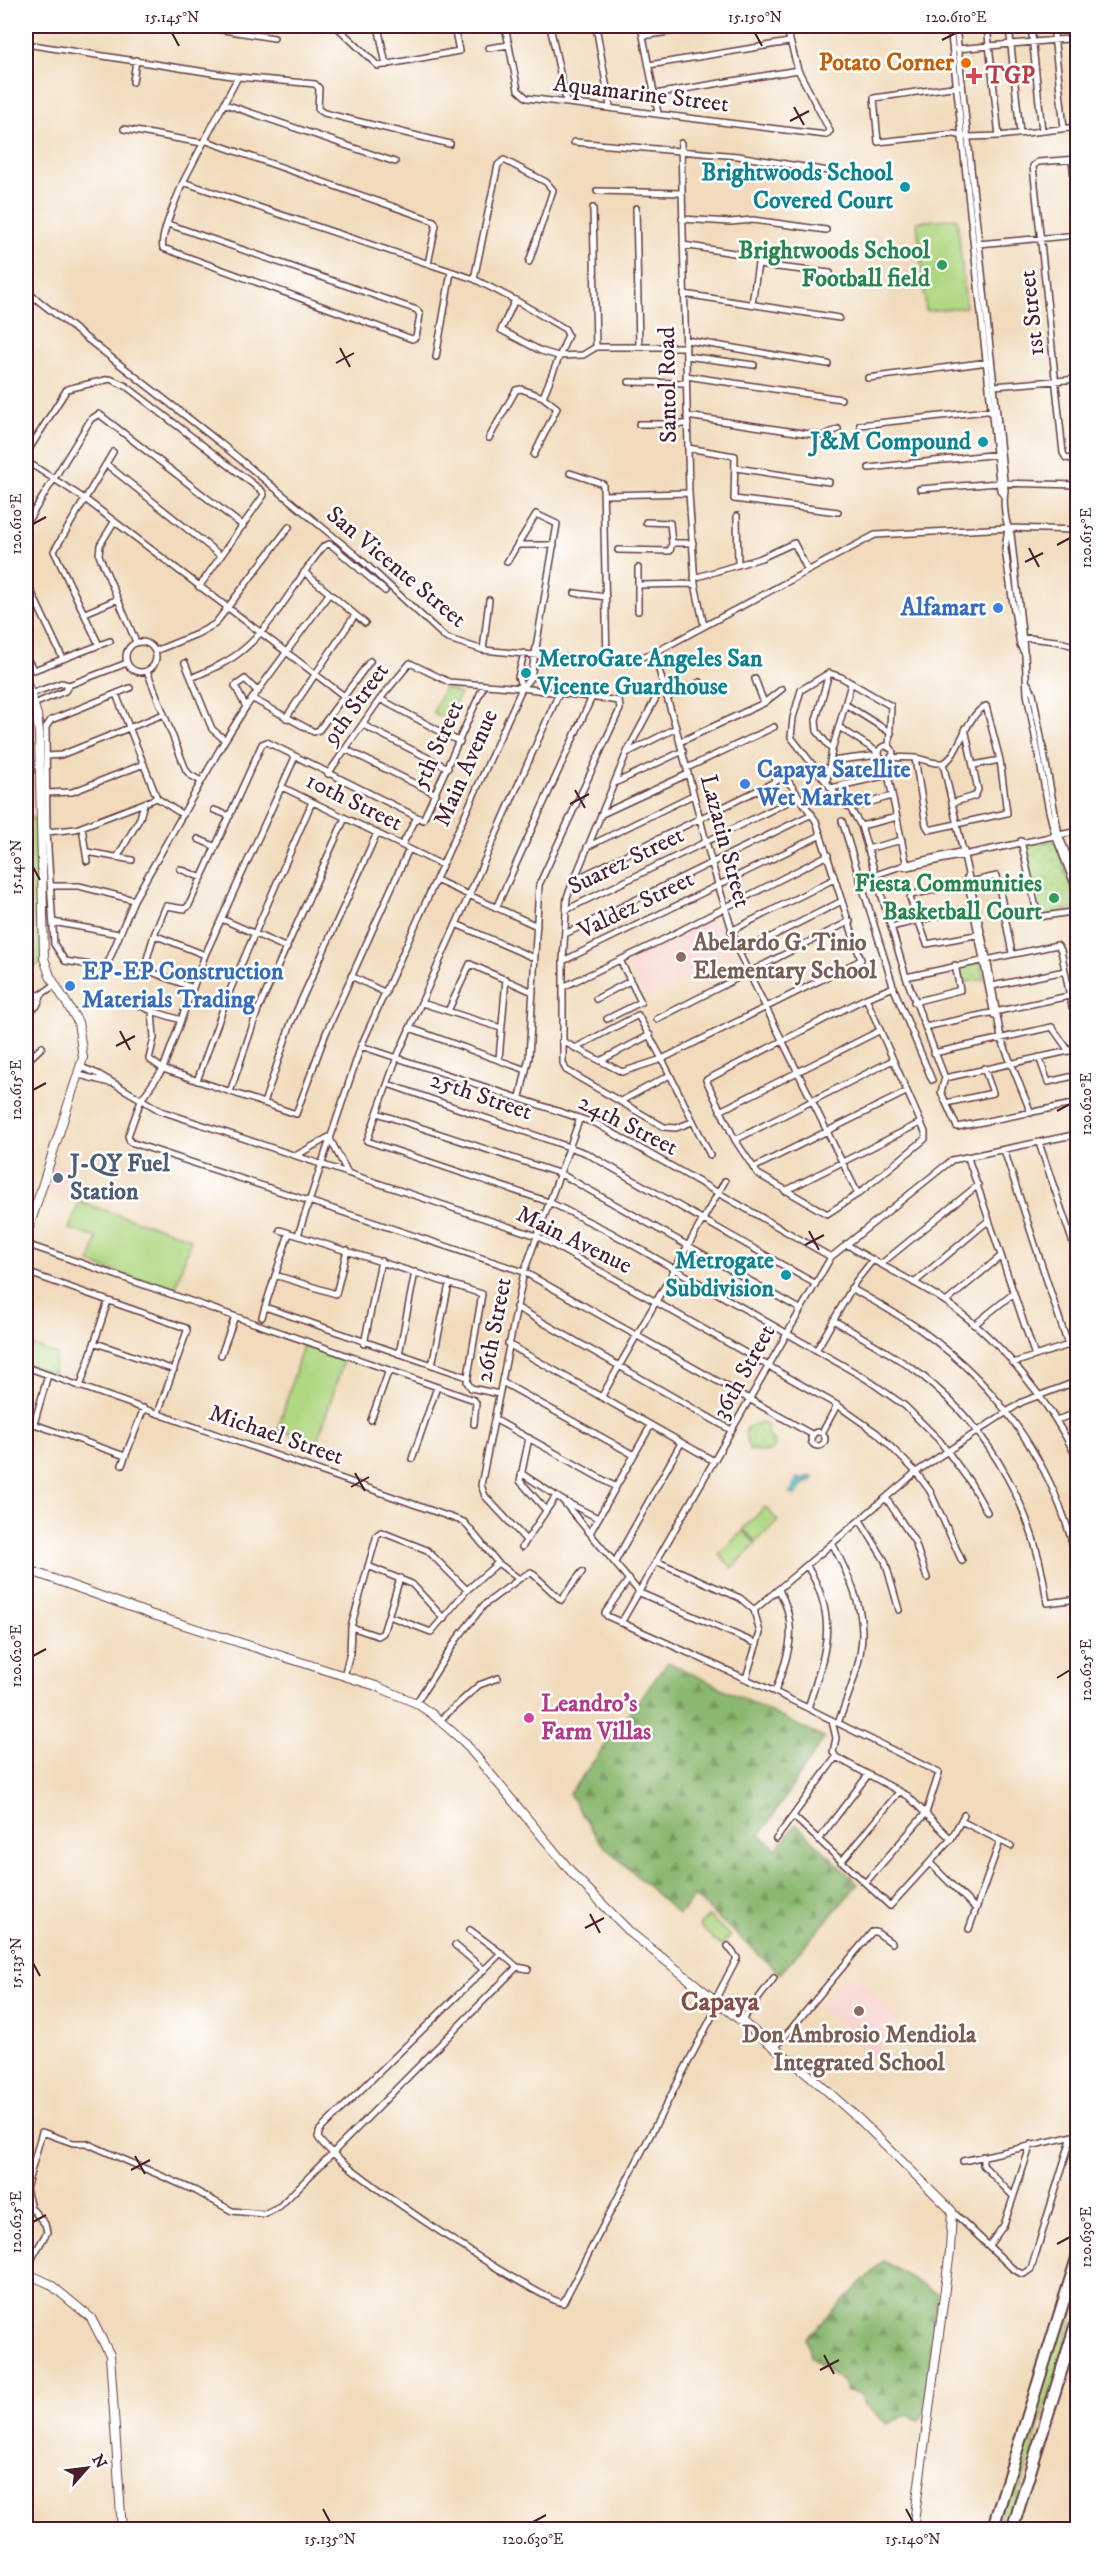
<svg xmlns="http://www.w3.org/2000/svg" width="1103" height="2555" font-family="'IM FELL DW Pica',serif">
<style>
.built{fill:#f7d0c9}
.grass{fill:#afd781;stroke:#7c7b56;stroke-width:1.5}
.forest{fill:url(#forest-firs);stroke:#6a6c4d;stroke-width:1.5}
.park{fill:url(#park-dots);stroke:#7c7b56;stroke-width:1.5}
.water{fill:url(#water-ripples);stroke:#4b6c77;stroke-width:1.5}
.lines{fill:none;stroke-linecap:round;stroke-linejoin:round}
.street-casing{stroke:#633b41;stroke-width:8}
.secondary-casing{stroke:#633b41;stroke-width:10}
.highway-casing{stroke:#633b41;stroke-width:14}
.street{stroke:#fff;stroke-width:5}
.secondary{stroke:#fff;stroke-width:8}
.highway{stroke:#fff;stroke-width:10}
.ticks{fill:none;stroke:#4a1f2b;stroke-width:2}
.food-dot{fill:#e8710a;stroke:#fff;stroke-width:2}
.health-dot{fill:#e0444e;stroke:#fff;stroke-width:2}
.culture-dot{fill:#0f9aa8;stroke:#fff;stroke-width:2}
.leisure-dot{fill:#2e9e5b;stroke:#fff;stroke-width:2}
.shop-dot{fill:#3f7fe0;stroke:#fff;stroke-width:2}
.education-dot{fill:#8d6e63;stroke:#fff;stroke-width:2}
.service-dot{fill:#5c6f8a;stroke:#fff;stroke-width:2}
.hotel-dot{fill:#d1479c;stroke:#fff;stroke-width:2}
.labels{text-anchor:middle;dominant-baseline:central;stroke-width:5;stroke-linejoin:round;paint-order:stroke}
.food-label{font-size:24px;font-weight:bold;fill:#c56008;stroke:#fff;text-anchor:end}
.health-label{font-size:24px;font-weight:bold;fill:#be3a42;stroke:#fff;text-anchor:start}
.street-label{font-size:24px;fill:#4a1f2b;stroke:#fff}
.culture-label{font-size:24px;font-weight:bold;fill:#0d838f;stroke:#fff;text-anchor:end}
.leisure-label{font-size:24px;font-weight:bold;fill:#27864d;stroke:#fff;text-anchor:end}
.shop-label{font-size:24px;font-weight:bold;fill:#366cbe;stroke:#fff;text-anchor:start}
.education-label{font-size:24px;font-weight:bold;fill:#785e54;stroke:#fff;text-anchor:start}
.service-label{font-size:24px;font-weight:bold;fill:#4e5e75;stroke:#fff;text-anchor:start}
.hotel-label{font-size:24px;font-weight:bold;fill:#b23c85;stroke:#fff;text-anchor:start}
.quarter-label{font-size:27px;font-weight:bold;fill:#864f47;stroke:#fff}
.neatline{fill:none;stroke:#4a1f2b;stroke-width:2}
.ticks-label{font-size:15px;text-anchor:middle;fill:#4a1f2b}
</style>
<defs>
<pattern id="forest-firs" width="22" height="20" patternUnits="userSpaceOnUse" patternTransform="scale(1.5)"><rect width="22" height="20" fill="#8bb86f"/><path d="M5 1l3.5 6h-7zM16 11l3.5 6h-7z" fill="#74955b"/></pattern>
<pattern id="park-dots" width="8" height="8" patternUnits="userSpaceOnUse" patternTransform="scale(1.5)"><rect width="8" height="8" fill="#afd781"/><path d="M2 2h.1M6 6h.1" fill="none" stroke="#98b870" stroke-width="1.8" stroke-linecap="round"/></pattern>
<pattern id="water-ripples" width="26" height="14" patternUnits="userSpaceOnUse" patternTransform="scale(1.5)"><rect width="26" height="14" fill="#4cbac3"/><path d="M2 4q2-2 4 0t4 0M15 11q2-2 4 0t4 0" fill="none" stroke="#41979f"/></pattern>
</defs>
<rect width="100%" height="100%" fill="#fff"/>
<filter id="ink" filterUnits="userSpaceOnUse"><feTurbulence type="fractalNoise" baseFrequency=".0167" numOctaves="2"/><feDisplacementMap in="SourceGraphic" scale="12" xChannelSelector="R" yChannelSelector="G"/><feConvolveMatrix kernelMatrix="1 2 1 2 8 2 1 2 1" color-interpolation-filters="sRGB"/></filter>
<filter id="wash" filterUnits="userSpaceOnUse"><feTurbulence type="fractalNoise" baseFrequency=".008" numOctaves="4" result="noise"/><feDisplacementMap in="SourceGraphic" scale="24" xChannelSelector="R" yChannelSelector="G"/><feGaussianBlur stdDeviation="1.35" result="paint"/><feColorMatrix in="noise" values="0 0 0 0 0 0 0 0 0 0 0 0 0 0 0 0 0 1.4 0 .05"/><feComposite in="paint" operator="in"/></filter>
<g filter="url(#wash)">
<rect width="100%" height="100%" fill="#f1dbbc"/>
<path class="built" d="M723,913l13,41 -91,45 -19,-39z
M54,1161l21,7 -9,29 -21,-7z
M848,1971l52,48 -26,39 -55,-54z"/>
<path class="grass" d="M957,218l9,89 -40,4 -9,-89z
M444,687l16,7 -11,26 -16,-7z
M26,815l9,5 8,142 -17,9z
M79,1202l112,36 -17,54 -84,-29 7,-25 -28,-9z
M26,1343l31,12 -5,19 -26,-10z
M303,1345l41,14 -27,84 -39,-14z
M765,1507l13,14 -22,21 -13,-13z
M743,1531l13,13 -24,24 -13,-14z
M709,1916l21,20 -9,10 -22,-20z
M1077,2269v35l-69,225 -12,1z"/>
<path class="forest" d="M668,1662l156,76 -64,97 17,14 19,-25 62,60 -78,90 -86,-78 -15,19 -79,-73 -31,-48z
M883,2261l54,33 -14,123 -4,3 -12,-5 -21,9 -23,-21 -1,-9 -15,-2 -4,-10 -32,-25 -4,-19z"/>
<path class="park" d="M1055,841l22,60v7l-38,9 -16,-72z
M981,962l3,17 -23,4 -2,-17z
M762,1422l5,3v10l8,8 -1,5 -4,4h-13l-2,-3 -5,2 -4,-12v-11z"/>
<path class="water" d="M808,1477h5v4l-10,3 -7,11 -6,-1 7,-16 6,2z"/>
</g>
<g filter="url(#ink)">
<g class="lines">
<defs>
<path id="street" d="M198,26l76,12
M336,26l42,40 81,-15 -5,-25
M378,26l8,39
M505,26l13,64 9,8 299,37 4,-4 -32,-61 -12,-44
M550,26l16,75
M596,26l14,80
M641,26l17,87
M950,26l50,464 4,6
M956,26l49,464c-2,13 0,33 6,44l13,116
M987,26l12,110
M1009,26l11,107
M1031,26l11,105
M1053,26l11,102
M1075,26l3,25
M643,36l63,-10
M26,44l212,33 77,7 4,4 -1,21 6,4 126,31
M489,48l20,-3
M957,49l121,-11
M649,65l140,-23
M238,77l-55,105 291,97 24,-114 6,-5 42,22 7,8 -24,72
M133,82l3,-22
M959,86l-85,12 4,44 76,-8 15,3 30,-1 79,-9
M655,94l143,-24
M225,104l170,58
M124,129l78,14
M204,140l230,81 2,4 -8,39
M574,142l164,14 96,16
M681,143l8,350 6,91 9,42
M1078,159l-40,3 -5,4 30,287 3,5 12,2
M1072,160l6,52
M597,191l84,2
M593,208l3,139
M636,208l3,138
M682,219l48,3 23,-2 73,10
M168,224l249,86 3,5 -4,22 -4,2 -249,-91c-4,-12 15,-52 20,-66
M978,244l100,-9
M683,245l76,12 -7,47
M759,265l71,8
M474,279l41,21 -14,30 40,21 17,5 25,-1 13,-8h90
M26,291l193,151 138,114 89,82 37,12 124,12 21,-1 26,-8 221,-118 133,-7 70,2
M684,294l155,24
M686,340l142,24
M686,356l68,9
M436,357l15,-85
M686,376l155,23
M868,378l120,-16
M629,382l57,1
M994,386l84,-7
M687,416l136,20 15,-7
M639,424h49
M860,425l135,-15
M489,438l27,-48 5,-1 22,8 25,-62 -3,-6 -50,-29
M688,448l47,8 -1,43 104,13
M26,454l41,-65 43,-10 16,7 136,105 2,4 -65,92
M534,455l23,-47 -14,-11
M26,461l59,38 259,197
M106,464l115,92
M736,468l93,14
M869,468l130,-14
M570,473l33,11 4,178
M920,489l79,-6 79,2
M605,495l84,-2
M737,516l1,49
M114,522l-14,23 -1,10 37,87
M646,522l24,1 2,20
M26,524l65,-105 8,-5 144,112
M1008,528l-3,21 7,49 8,47 5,9 2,40 22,117 6,24 23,59
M518,545h36
M618,550l52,1 2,-8h21
M304,572l61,51
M694,578l67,-20 33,-15 14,28
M26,580l37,79
M638,585l57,-1
M575,593l31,4
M638,611v-43
M85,613l33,-14
M1020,637l36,4 22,6
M126 657a15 15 0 1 1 30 0a15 15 0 1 1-30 0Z
M99,645l-45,-94 59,-99
M483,650l6,-50
M155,651l42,-17 18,-10 74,-97
M654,653l22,75 36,136 27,89 119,241
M26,657l8,13 76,-29
M185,663l27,66 13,11
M147,671l39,99 4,5 11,6
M829,673l-13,47 1,11 15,19
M191,678c19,-8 38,-16 53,-29 33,-28 53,-71 80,-103l5,-2 5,3 51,44
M755,679l9,24
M664,683l-37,69 -60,145 -4,64v102l3,7 98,57 12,1 16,-6
M1028,684l5,9 26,142 19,47
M130,688l-79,32 -5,7 1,105 7,112 11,17 38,6 4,-2 27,-65 91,-160 21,-33 83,-113
M522,688l-4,-11 6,-24
M559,693l-162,364 -30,84 182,61 61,30 255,146 40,28 34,34 31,42 17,30
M30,694l31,-11 8,2
M116,694l41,104 26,17
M668,697l32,-15
M253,699l61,33 5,-2 51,-69
M380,699l80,43
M34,704l31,-13 4,-6 58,-22
M845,704l46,29
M246,707l-11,-21 10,-7 13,13
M1078,711v10
M286,718l69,-103
M363,725l85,43
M839,727l40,26
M680,742l84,-39 18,-14
M879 753a7 7 0 1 1 14 0a7 7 0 1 1-14 0Z
M889,748l2,-42 -50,-29 -12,-4 -28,17 -8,28 -2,19 50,64 9,7 42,-12
M345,749l91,45
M629,752l47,-24
M47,756l14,-1 103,-41
M295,757l-90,198 -42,114 -22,31 -13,36 2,6 394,130 289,163
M891,757c8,1 16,0 24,1 8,1 19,6 27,5 16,-2 22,-47 44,-57l14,54 7,53 -78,17 -3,-5 -11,-67
M885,760l22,107
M831,761l48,-6
M943,763l44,195 14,80 30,75
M974,765l26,-5
M687,768l87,-41
M328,774l52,-75 30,-36 39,19 73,6 97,13 1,8 -81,176 -10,172 -9,40
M827,780l5,-30 19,-66
M615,783l68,-32
M282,787l160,78
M831,788l57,-13
M47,793l25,-1 72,-28
M952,803l23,-7 3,-6 -13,-62
M850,808l11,18 45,151 39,101
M214,810l16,6
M602,814l86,-40
M842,821l52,168 38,91
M861,826l36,-9
M82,827l5,34
M47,832l29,-3 81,-31
M198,839l18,8
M1021,841l17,76 40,-6
M402,845l14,-26
M587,847l106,-52
M867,849l35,-9
M87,852l45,8
M118,856l22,-38 4,-15
M904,865l60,-14
M180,869l22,9
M875,875l27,-9 5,1 171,-36
M967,878l27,137
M436,880l101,46
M572,881l227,-111
M51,886h28l55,14
M496,908l96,-211
M566,910l232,-113
M222,919l65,29
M53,922l66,12
M456,924l78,34
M891,927l83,-20
M731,931l103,-52
M565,934l247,-120
M981,934l-54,10 -17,-46 1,-3 86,-19 15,77
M154,935l12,-29 19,3 4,-4 73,-161 5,-2 156,78 61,-135
M739,953l103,-52
M563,961l258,-126
M351,976l35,17
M906,977l151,-32 4,5 11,57 6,8
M992,986l73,-15
M563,987l97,-46 168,-86
M193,988l-49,-19 10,-34 51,20
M866,998l59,134v7l-67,55 -31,20 -69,-40 -23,-34 -29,-60 160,-82 28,-11
M26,999l16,-5 14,-10
M596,999l34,-18
M914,1002l46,-12 -5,-25
M422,1003l79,25
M139,1005l13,6
M448,1011l22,-47 63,28
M26,1012l11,-6 5,-12
M607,1019l34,-17 -21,-42
M657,1019l193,-98
M181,1020l-29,-9 2,27 -5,21 14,10 133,45 30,-81 83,-184
M925,1027l144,-31
M410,1028l116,42
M562,1041l60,31 40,-13 48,96
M361,1046l236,78 234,133
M575,1048l63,-33 24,44 199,-99 -45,-139 -30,-43
M934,1053l118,-26 17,24
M1039,1057l9,25 30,-7
M499,1059l7,-80
M600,1061l50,-26
M26,1062l16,-15
M81,1067l17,7 63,37 376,125 119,66 181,103 40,28 39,39 14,19 32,70
M79,1075l31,8
M945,1078l-4,14 16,35 121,-24
M945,1078l133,-29
M197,1081l31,-86 84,-193
M388,1084l198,69 228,130
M230,1092l28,-82 87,-192
M621,1101l49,-26
M264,1103l27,-80 86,-190
M946,1103l47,-10 -9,-25
M720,1111l159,-80
M377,1113l184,61 239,135
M1073,1136l5,13
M735,1140l158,-80
M1039,1143l39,115
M1004,1150l64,195
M297,1155l32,-18 19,36
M968,1158l67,198
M753,1168l153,-76
M785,1191l135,-68
M280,1230l202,64 -15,88 4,6 28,6
M289,1233l-24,74 202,70
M298,1235l63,-189 161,-358 9,-11 26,-153 -21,-10 -29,48
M26,1244l363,126 -18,50
M846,1244c32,21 68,36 100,58 56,39 102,97 132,158
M881,1264l97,-79
M26,1272l160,56 1,3 -29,82
M275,1275l61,19 11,-44
M914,1283l75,-63
M851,1288c24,14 49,27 71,43 80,57 136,140 156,236
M946,1302l55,-46
M516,1307l215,123
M262,1317l3,-10
M835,1321c28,17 58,33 85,53 72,56 116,139 127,229l31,-4
M974,1325l40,-32
M96,1343l78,27
M364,1344l17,-83
M508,1344l206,117
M817,1349l39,-68 16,-20
M399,1354l16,-82
M221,1355l13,-36
M1013,1363l65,-21
M432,1365l17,-81
M26,1367l438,155 34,41 21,16 -35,26 -27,34 -41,64
M389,1370l85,30 2,3 -2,21
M48,1375l-14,49 91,32
M502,1382l132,73
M80,1387l28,-86
M602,1396l123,-215
M496,1420l120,67
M1056,1420l22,-7
M811 1439a7 7 0 1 1 14 0a7 7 0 1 1-14 0Z
M822,1433l15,-28
M529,1438l-9,43 26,29
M412,1459l25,-72
M122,1465l22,-57
M521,1473l41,27 36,18
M886,1498l29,44 12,36
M562,1500l78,93 117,51
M860,1520l25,41 14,49
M590,1533l61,-108
M526,1540l-41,-44 -4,-11 43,-213 56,-154
M832,1543c41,79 37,99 6,180
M522,1547l34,-51
M615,1562l66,-119
M658,1562l82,36 14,12 6,23 -14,45
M368,1566l44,18 32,35
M807,1566c33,54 18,87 1,142
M519,1579l12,-7 30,28 21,-28
M629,1579l-24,34 2,3 168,76 164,81 -13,40 -61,70
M754,1610l162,-138 106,-70 56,-21
M389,1616l42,16 36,-42 31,-27
M621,1623l210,-366 121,-97 126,-26
M351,1627l27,9 5,-3 17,-55
M344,1676l6,-23 1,-26 26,-92 4,-3 46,18 40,40
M775,1692c13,-38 25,-63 4,-102
M440,1720l39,-35 19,-7
M836,1757l72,39 43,43
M793,1816l97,90 61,-67 13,-24
M961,1821l50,25
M776,1839l60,-82 -3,-5 3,-14 -4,-17
M819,1839l49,-64
M841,1862l58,-70
M930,1863l46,46
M969,1929l31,-88
M470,1930l31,23 -181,177 -2,7c11,25 216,161 245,166l156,-300
M455,1945l29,25
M501,1953l16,14 11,2
M715,2000l22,-42 -9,-12
M742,2020l32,-42
M776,2047l96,-115h4l16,11
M983,2156v9l29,30
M963,2161l115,-26
M952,2211l60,57 8,5 4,1 7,-5 41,-133
M990,2244l14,-19 27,-81
M26,2269l21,-37 -2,-8 -14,-16 -5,-19 16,-57 31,11h13l110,48 36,20 32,3 16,-8 237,-239"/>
<path id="secondary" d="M26,680l11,35 2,18 5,225 6,18 28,46 5,36 -57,179
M26,1569l124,45 226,72 40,17 16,11 32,28 110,133 57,58 178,142 51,45 92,91 -2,40 -37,279
M26,2273l24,11 41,34 19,37 12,175"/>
<path id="highway" d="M992,2530l86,-275
M1012,2530l66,-213"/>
</defs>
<use href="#street" class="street-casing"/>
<use href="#secondary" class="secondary-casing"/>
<use href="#highway" class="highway-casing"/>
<use href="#street" class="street"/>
<use href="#secondary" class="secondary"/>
<use href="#highway" class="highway"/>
</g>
</g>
<path class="ticks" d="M172,33l7,13M755,33l7,13M942,40l14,-7M794,107l10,18M790,121l19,-10M340,348l10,19M336,363l18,-10M33,524l13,-7M1057,545l13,-7M1029,548l10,19M1025,562l18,-9M575,790l10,18M570,804l19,-10M33,867l7,13M120,1031l10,19M116,1046l19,-10M33,1090l13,-7M1057,1111l13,-7M809,1231l10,19M805,1245l19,-10M355,1473l10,18M351,1487l18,-10M33,1656l13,-7M1057,1678l13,-8M590,1914l10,19M585,1928l19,-10M33,1963l7,13M135,2156l10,18M131,2170l19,-10M33,2222l13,-7M1057,2244l13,-7M824,2355l10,19M820,2370l19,-10M323,2509l7,13M906,2509l7,13M533,2522l13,-7"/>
<circle class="food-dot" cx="966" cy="63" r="6"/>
<path class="health-dot" d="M971 67h6v6h6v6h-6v6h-6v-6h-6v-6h6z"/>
<g class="culture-dot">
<circle cx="905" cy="187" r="6"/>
<circle cx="983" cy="442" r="6"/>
<circle cx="526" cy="673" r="6"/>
<circle cx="786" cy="1275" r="6"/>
</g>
<g class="leisure-dot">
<circle cx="942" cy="265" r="6"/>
<circle cx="1054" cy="898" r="6"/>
</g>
<g class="shop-dot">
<circle cx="998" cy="608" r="6"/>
<circle cx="745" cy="784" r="6"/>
<circle cx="70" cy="986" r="6"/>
</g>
<g class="education-dot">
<circle cx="681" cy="957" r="6"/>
<circle cx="859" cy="2011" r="6"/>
</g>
<circle class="service-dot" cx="58" cy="1178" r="6"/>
<circle class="hotel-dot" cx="529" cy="1718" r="6"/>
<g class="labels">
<g class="food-label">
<text x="954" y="63">Potato Corner</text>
</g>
<g class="health-label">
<text x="986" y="76">TGP</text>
</g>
<g class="street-label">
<text transform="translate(641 94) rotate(7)">Aquamarine Street</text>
<text transform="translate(1032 313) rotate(-96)">1st Street</text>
<text transform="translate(668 385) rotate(-91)">Santol Road</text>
<text transform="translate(396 567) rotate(40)">San Vicente Street</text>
<text transform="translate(356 704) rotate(-54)">9th Street</text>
<text transform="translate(438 745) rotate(-66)">5th Street</text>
<text transform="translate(466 768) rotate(-66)">Main Avenue</text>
<text transform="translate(354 802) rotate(26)">10th Street</text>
<text transform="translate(725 841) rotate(75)">Lazatin Street</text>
<text transform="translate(626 861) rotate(-26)">Suarez Street</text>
<text transform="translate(636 905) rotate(-26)">Valdez Street</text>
<text transform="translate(481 1096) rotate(19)">25th Street</text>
<text transform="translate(628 1125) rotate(27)">24th Street</text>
<text transform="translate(574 1240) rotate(26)">Main Avenue</text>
<text transform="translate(494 1330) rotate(-79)">26th Street</text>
<text transform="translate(744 1372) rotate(-61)">36th Street</text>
<text transform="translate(276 1435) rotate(19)">Michael Street</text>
</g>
<g class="culture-label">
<text x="893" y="173">Brightwoods School<tspan x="893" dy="28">Covered Court</tspan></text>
<text x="971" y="442">J&amp;M Compound</text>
<text x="538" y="659" text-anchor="start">MetroGate Angeles San<tspan x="538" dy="28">Vicente Guardhouse</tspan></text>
<text x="774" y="1261">Metrogate<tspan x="774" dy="28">Subdivision</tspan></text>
</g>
<g class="leisure-label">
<text x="930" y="251">Brightwoods School<tspan x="930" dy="28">Football field</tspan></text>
<text x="1042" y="884">Fiesta Communities<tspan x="1042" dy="28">Basketball Court</tspan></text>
</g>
<g class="shop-label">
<text x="986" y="608" text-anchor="end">Alfamart</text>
<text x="757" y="770">Capaya Satellite<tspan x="757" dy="28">Wet Market</tspan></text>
<text x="82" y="972">EP-EP Construction<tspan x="82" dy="28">Materials Trading</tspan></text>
</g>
<g class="education-label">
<text x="693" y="943">Abelardo G. Tinio<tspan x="693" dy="28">Elementary School</tspan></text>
<text x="859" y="2035" text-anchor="middle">Don Ambrosio Mendiola<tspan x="859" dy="28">Integrated School</tspan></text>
</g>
<g class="service-label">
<text x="70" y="1164">J-QY Fuel<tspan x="70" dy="28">Station</tspan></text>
</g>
<g class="hotel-label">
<text x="541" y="1704">Leandro's<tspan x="541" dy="28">Farm Villas</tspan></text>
</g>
<g class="quarter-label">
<text x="720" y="2002">Capaya</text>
</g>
</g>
<rect width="1103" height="2555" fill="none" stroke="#fff" stroke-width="66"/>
<g transform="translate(87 2468) rotate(62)" stroke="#ffffff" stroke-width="4.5" paint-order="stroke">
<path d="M0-4.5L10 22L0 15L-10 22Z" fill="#4a1f2b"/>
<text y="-9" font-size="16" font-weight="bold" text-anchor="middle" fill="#4a1f2b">N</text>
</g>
<rect x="33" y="33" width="1037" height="2489" class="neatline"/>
<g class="ticks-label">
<text x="172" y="22">15.145°N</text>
<text x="755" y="22">15.150°N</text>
<text x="956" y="22">120.610°E</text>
<text transform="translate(16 524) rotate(-90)" y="5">120.610°E</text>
<text transform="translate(1086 538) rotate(-90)" y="5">120.615°E</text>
<text transform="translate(16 867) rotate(-90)" y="5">15.140°N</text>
<text transform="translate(16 1090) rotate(-90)" y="5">120.615°E</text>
<text transform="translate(1086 1104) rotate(-90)" y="5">120.620°E</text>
<text transform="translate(16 1656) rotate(-90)" y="5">120.620°E</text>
<text transform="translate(1086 1670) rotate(-90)" y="5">120.625°E</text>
<text transform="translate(16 1963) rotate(-90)" y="5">15.135°N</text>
<text transform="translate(16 2222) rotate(-90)" y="5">120.625°E</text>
<text transform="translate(1086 2237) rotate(-90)" y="5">120.630°E</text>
<text x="330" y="2544">15.135°N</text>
<text x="533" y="2544">120.630°E</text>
<text x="913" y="2544">15.140°N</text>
</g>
</svg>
